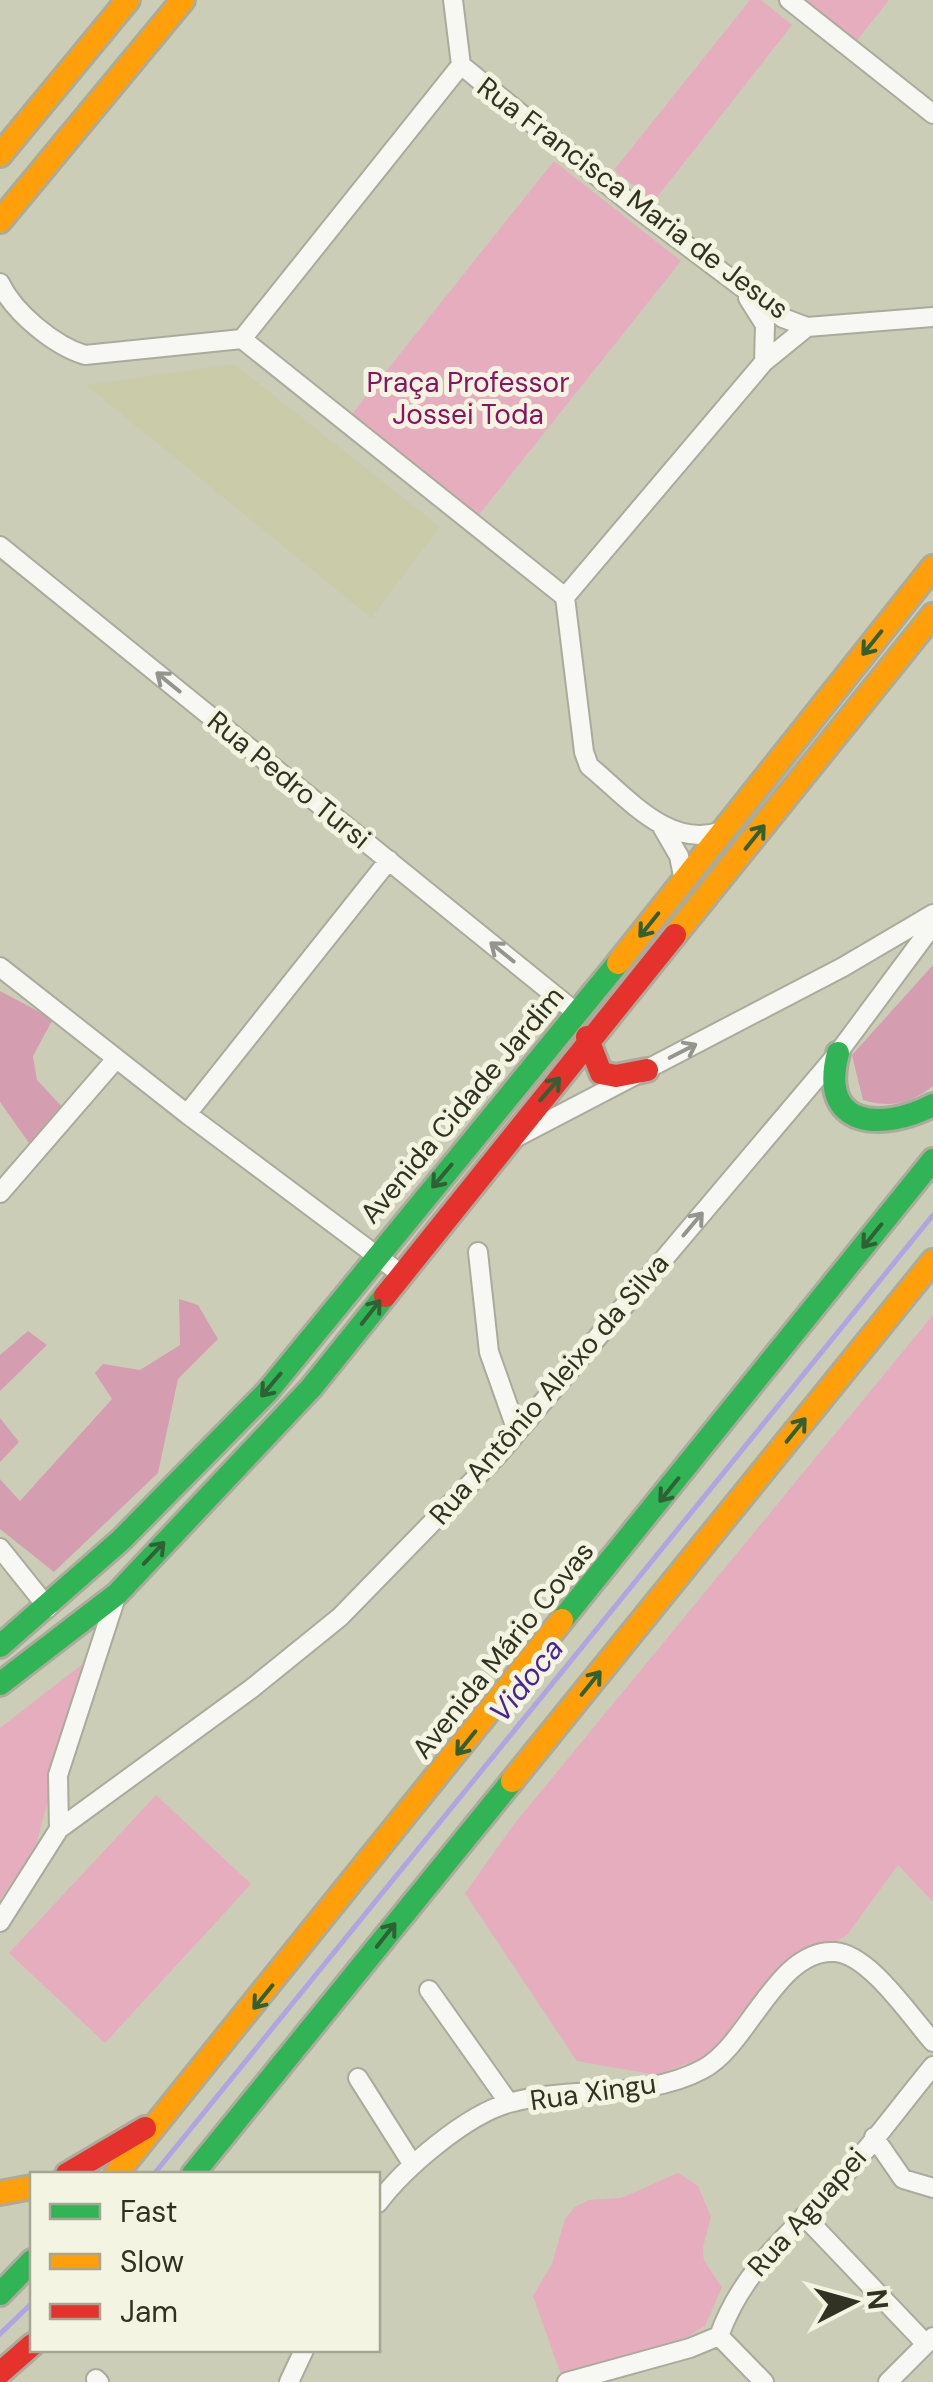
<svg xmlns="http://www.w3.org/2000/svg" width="933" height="2382" font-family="'DM Sans',sans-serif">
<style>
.built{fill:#c9cba9}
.green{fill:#e6adbf}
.forest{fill:#d59eb0}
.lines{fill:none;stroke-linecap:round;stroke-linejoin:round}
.stream{stroke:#b0a4e2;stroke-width:5}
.street-casing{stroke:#aaab9a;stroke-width:22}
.fast-casing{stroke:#aaab9a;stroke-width:28}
.slow-casing{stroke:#aaab9a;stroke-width:28}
.jam-casing{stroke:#aaab9a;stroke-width:28}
.street{stroke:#f7f8f4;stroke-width:18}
.fast{stroke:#30b455;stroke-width:22}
.slow{stroke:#ff9f0a;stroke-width:22}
.jam{stroke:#e5322d;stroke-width:22}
.oneway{stroke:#316034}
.oneway2{stroke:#94958c}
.labels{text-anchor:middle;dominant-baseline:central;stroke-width:10;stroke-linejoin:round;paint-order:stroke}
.street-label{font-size:28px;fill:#313223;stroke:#f3f4e1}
.park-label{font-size:28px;fill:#8f115d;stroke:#f3f4e1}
.water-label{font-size:30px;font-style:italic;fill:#482595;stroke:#f3f4e1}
</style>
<rect width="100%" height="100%" fill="#cbcdb7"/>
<path class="built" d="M234,364l206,163 -69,91 -285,-233z"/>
<path class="green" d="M750,0h11l31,25 -138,176 -40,-31z
M801,0h88l-34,43z
M554,161l127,100 -203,255 -126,-102z
M933,1315v587l-35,-37 -51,70 -82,47 -55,73 -54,20 -79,-14 -112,-168 50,-70z
M85,1662l-50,187 -35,51v-172z
M156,1795l95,89 -146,159 -96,-90z
M678,2173l20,13 13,31c-11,43 -14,34 11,70l-17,39 -26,16 -118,33 -28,-79 19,-32 13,-45 10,-12 14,-7 32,-2z"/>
<path class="forest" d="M933,965v121c-23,18 -42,22 -70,14l-11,-45z
M0,991l53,28 -20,37 4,24 29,31 -37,32 -29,-41z
M179,1299l19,6 20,34 -40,40 -20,94 -104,99 -54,-43v-50l20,22 92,-102 -17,-26 8,-9 37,6 40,-25z
M28,1331l19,14 -47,46v-36z
M0,1418l19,24 -19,20z"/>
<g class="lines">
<path class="stream" d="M154,2174l779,-959
M0,2334l32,-31"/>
<defs>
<path id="street" d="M453,0l8,65 173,141 149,112 24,9 126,-10
M789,0l144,114
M0,283c14,30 55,63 85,72l157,-16 323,258 19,155 5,14c38,31 80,84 133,65
M748,298l17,27 -1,37
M242,339l219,-274
M0,546l578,468
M565,597l199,-235 43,-35
M661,825l18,31 5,25
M0,967l187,147 214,160
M187,1114l202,-254
M517,1137l326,-170 90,-53
M0,1193l116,-134
M478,1252l11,100 28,79
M0,1548l48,60
M59,1829l192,-140 89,-72 158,-162 340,-402 95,-128
M0,1922l59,-93 -1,-54 59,-181
M429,1990l80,113
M358,2078l55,87
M874,2137l29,42 30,9
M378,2203c26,-35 88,-88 131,-100 63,-18 135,-2 194,-34 46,-24 74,-121 132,-117 34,2 75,64 98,90
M804,2216l122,128
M719,2336l45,46
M96,2379l3,3
M289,2382l15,-32
M567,2382l123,-34 29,-12c23,-64 66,-98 111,-145 37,-39 69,-84 103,-125
M888,2382l45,-45"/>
<path id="fast" d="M838,1053c-20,76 45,78 95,52
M562,1620l371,-460
M0,1646l121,-106 146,-148 351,-429
M0,1684l117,-90 194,-206 74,-92
M193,2174l319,-393
M0,2294l32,-33"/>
<path id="slow" d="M0,155l128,-155
M0,221l183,-221
M675,935l258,-320
M618,963l315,-396
M512,1781l421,-520
M116,2174l446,-554
M0,2193l32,-6"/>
<path id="jam" d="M587,1037l14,36 15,3 31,-6
M385,1296l290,-361
M67,2174l78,-46
M0,2373l32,-28"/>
</defs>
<use href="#street" class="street-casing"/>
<use href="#fast" class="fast-casing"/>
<use href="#slow" class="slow-casing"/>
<use href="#jam" class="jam-casing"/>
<use href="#street" class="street"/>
<use href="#fast" class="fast"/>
<use href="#slow" class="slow"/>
<use href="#jam" class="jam"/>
</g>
<defs><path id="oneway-shaft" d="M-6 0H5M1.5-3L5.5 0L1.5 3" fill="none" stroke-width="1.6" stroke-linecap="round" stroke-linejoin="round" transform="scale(2.5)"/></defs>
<g class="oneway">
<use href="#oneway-shaft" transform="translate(872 643) rotate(129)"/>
<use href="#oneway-shaft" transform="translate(755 837) rotate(-51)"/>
<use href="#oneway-shaft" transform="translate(649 925) rotate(129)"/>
<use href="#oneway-shaft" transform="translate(550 1089) rotate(-49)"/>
<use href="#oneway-shaft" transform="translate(442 1176) rotate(130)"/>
<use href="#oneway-shaft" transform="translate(872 1236) rotate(129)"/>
<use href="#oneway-shaft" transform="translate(371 1312) rotate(-52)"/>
<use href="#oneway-shaft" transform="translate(271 1385) rotate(130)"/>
<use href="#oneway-shaft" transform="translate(796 1430) rotate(-51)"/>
<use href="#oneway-shaft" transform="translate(669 1490) rotate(129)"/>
<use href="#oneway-shaft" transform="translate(154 1553) rotate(-47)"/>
<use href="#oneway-shaft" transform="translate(591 1683) rotate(-51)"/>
<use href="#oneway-shaft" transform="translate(466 1743) rotate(129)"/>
<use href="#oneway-shaft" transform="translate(386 1935) rotate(-52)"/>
<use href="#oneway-shaft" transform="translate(263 1997) rotate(129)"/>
</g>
<g class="oneway2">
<use href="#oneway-shaft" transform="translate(168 682) rotate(-141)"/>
<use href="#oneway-shaft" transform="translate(502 952) rotate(-141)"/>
<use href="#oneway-shaft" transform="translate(683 1051) rotate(-27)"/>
<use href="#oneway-shaft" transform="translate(693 1224) rotate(-50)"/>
</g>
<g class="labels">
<g class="street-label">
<text transform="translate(633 198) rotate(37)">Rua Francisca Maria de Jesus</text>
<text transform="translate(289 780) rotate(39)">Rua Pedro Tursi</text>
<text transform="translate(462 1105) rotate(-50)">Avenida Cidade Jardim</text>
<text transform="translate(549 1389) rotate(-49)">Rua Antônio Aleixo da Silva</text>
<text transform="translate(503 1650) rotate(-51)">Avenida Mário Covas</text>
<text transform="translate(593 2092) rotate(-8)">Rua Xingu</text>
<text transform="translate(807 2212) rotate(-48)">Rua Aguapei</text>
</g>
<g class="park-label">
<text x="468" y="382">Praça Professor<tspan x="468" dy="32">Jossei Toda</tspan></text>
</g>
<g class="water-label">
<text transform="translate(526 1680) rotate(-51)">Vidoca</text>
</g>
</g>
<rect x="30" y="2172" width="350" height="180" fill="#f3f4e1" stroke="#a5a695" stroke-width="2.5"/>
<rect x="50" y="2204" width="50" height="15" fill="#30b455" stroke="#a5a695" stroke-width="2.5"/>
<text x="120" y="2222" font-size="30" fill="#313223">Fast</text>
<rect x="50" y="2254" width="50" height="15" fill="#ff9f0a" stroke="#a5a695" stroke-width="2.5"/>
<text x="120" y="2272" font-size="30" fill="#313223">Slow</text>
<rect x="50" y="2304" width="50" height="15" fill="#e5322d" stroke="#a5a695" stroke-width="2.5"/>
<text x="120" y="2322" font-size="30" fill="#313223">Jam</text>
<g transform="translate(853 2302) rotate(84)" stroke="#f3f4e1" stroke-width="8" paint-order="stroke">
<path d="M0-8L18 38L0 25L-18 38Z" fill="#313223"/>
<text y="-15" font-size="28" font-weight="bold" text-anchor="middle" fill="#313223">N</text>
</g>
</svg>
